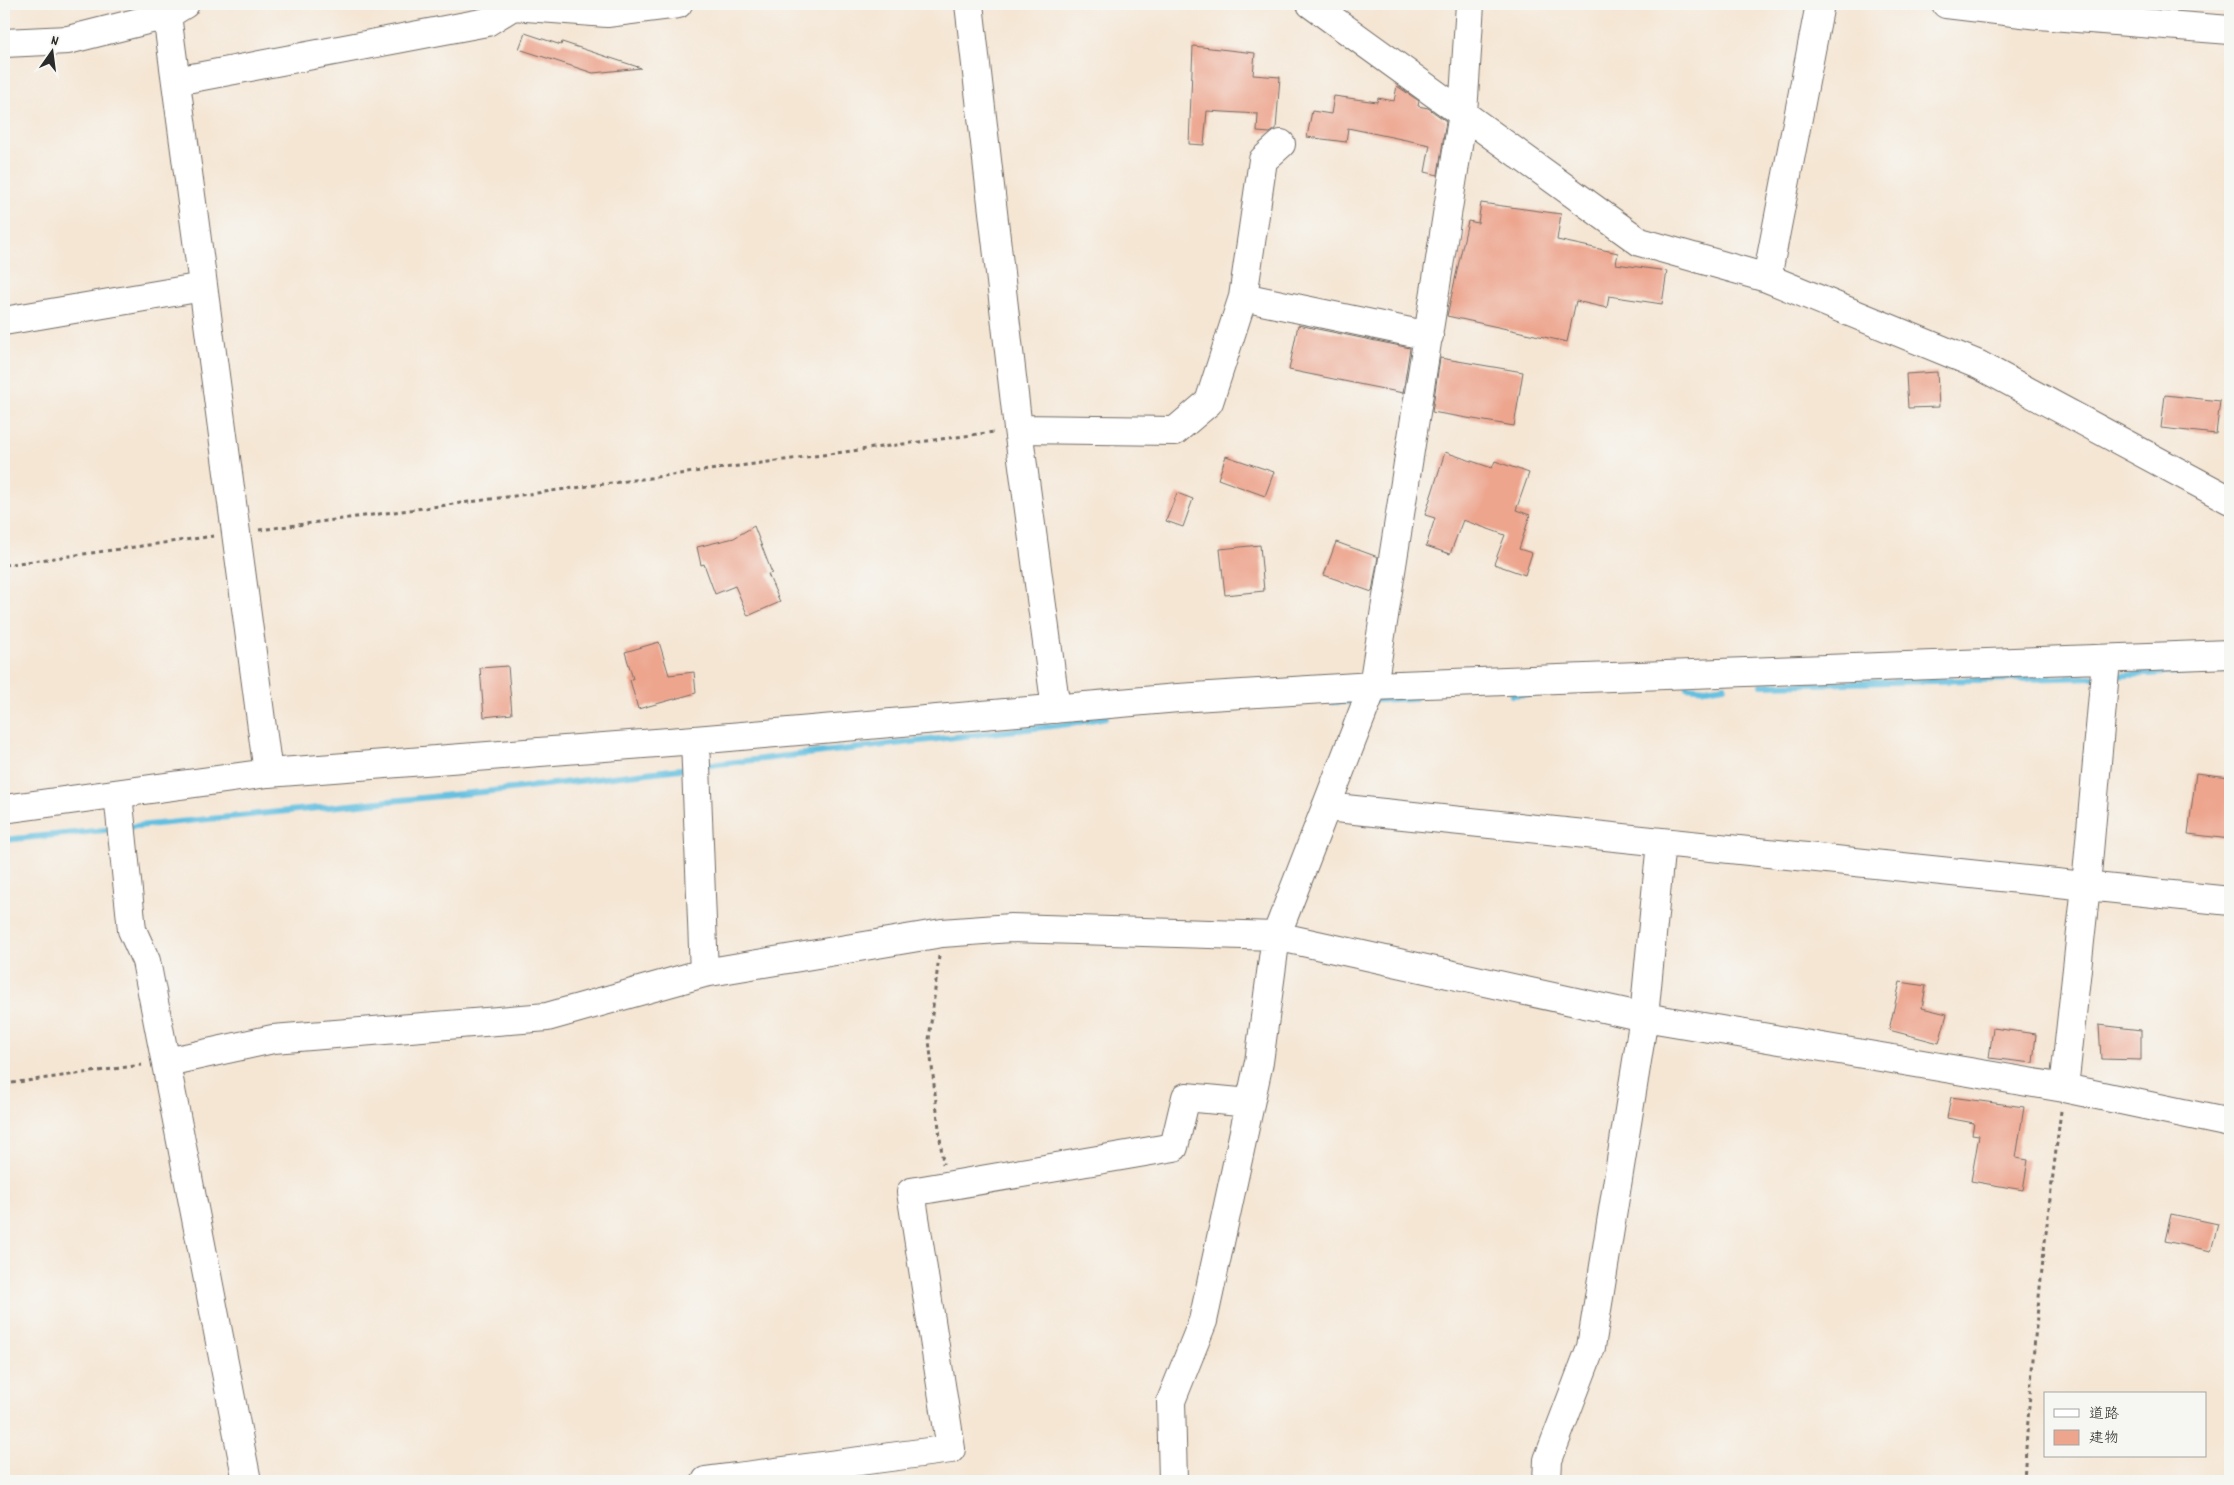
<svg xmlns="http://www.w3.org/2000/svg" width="2234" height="1485" font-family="Dekko,'Klee One',sans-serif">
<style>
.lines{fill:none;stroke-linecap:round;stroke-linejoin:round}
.stream{stroke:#62bfe0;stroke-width:6}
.building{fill:#eda58e}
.minor-casing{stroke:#726c66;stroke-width:30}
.path{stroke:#726c66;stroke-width:3;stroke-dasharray:4 4;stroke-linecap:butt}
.minor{stroke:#fff;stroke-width:28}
</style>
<rect width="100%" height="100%" fill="#f6f6f2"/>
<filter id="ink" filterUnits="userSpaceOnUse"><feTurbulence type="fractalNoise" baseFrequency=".02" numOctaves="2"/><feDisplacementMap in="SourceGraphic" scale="10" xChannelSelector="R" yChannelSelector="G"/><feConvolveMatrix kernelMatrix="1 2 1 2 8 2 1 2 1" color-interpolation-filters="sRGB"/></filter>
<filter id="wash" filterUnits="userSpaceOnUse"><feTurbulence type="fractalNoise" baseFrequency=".0096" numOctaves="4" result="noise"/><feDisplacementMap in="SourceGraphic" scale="20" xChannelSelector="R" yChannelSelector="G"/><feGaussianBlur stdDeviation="1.12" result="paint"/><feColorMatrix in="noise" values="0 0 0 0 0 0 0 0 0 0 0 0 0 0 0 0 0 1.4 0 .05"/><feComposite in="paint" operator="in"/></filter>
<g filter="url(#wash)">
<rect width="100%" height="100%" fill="#f5e6d4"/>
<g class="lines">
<path class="stream" d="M2112,676l118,-7
M1762,685l337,-8
M1687,687l19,2 18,-3
M1512,695l28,-2
M1375,700l40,-2
M1332,702l28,-1
M701,766l368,-42 37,-7
M127,827l375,-37 187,-22
M4,840l111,-11"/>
</g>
<g id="blocks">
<path class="building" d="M525,33l36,12 1,-3 79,26 -48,5 -74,-24z
M1193,46l62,7 -2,22 27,2 -4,52 -6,4 -13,-1 1,-18 -51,-3 -3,34 -15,-1z
M1397,86l22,15 -1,5 10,2 18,13 -8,54 -13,-3 5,-27 -82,-17 -2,14 -39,-5 5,-26 19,3 3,-18 43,6 1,-4 16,3z
M1481,203l80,11 -4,26 61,13 -2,11 51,7 -5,33 -53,-8 -2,12 -31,-7 -9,41 -120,-26 21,-95 10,2z
M1298,325l112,23 -7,45 -114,-23z
M1440,358l83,14 -9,54 -82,-14z
M1937,372l2,35 -31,1 -2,-34z
M2165,395l55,6 -4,33 -55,-6z
M1445,452l47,16 3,-7 34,12 -13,37 14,5 -11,34 13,4 -7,22 -31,-11 11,-29 -42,-15 -13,34 -24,-8 9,-28 -10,-3z
M1226,456l48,16 -9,24 -47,-17z
M1177,493l16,6 -10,28 -17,-6z
M754,526l18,47 -4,1 12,28 -32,14 -13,-30 -20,8 -11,-30 -3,1 -4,-18 37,-9z
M1336,542l42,15 -6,35 -48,-17z
M1260,545l4,46 -39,4 -5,-46z
M659,642l10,33 25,-3 2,21 -58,16 -8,-29 3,-1 -8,-27z
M508,666l4,48 -28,3 -4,-49z
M2196,773l34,4v62l-42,-5z
M1900,982l26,4 -4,22 25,6 -8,29 -50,-13z
M2099,1025l42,5v30l-40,-1z
M1993,1028l43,6 -3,29 -44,-5z
M1951,1097l73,10 -8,51 12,2 -5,30 -52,-9 8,-46 -7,-1 2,-11 -27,-5z
M2171,1214l47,10 -7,27 -46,-10z"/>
</g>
</g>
<g filter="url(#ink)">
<use href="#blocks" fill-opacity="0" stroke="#726c66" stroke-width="1"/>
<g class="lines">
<defs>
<path id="minor" d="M969,4l49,425 38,280
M1311,4l329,238 127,36 212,87 251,135
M1946,4l93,11 191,15
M167,15l101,758
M4,43l64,-3 99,-25 18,-11
M176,81l311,-59 26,-16 94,7 71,-9
M1767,278l53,-274
M1243,297l20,-137 18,-16
M4,321l199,-34
M1018,429l157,2 34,-29 34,-105 186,39
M695,740l9,233
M118,794l14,136 14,31 101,520
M1326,807l904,94
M4,809l264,-36 427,-33 483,-42 195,-12 857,-32
M167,1062l106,-23 274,-22 157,-44 238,-40 69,-5 265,8 368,81 420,71 166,35
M2064,1088l22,-202 20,-226
M737,1477l214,-28 -40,-257 263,-45 12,-50 64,6
M706,1481l31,-4 1,4
M1173,1481l-2,-80 32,-80 56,-259 17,-126 97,-250 90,-573 7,-109
M1547,1481l1,-21 43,-113 53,-330 17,-175"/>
</defs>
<use href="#minor" class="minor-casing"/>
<path class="path" d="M259,530l735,-98
M4,565l210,-29
M939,956l-10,84 14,124
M4,1084l138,-19
M2024,1481c7,-124 21,-246 37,-370"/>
<use href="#minor" class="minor"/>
</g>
</g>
<rect width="2234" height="1485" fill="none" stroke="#f6f6f2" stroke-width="20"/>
<rect x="2044" y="1392" width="162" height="65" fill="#f6f6f2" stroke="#a5a5a2"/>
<rect x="2054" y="1409" width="25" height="8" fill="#ffffff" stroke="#a5a5a2"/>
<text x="2089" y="1418" font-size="15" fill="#2b2b2b">道路</text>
<rect x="2054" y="1430" width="25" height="15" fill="#eda58e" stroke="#a5a5a2"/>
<text x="2089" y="1442" font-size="15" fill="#2b2b2b">建物</text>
<g transform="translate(52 52) rotate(14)" stroke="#f6f6f2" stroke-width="4" paint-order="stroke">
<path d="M0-4L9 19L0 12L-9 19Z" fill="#2b2b2b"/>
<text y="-8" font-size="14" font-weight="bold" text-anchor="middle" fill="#2b2b2b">N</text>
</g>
</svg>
